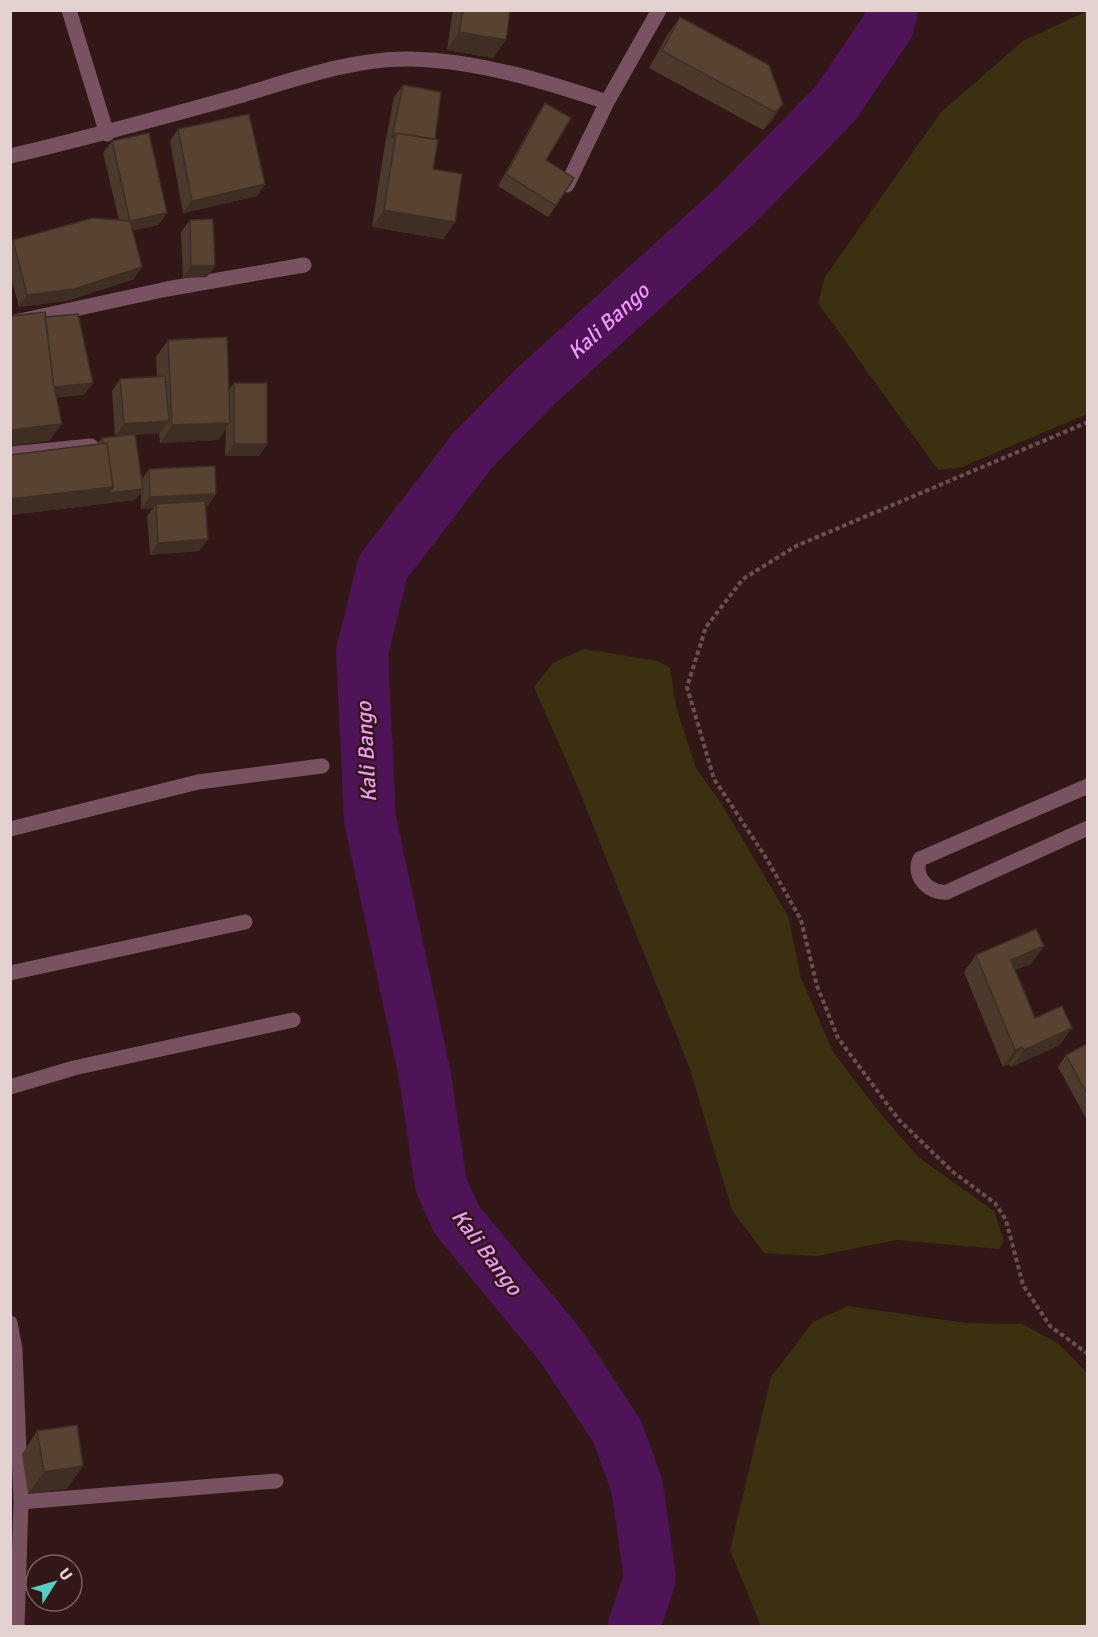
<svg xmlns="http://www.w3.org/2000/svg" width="1098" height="1637" font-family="Signika,sans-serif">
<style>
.green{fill:#3b300f}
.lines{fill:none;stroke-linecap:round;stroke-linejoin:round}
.river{stroke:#4f1358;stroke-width:52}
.path{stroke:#67514f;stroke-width:4;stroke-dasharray:4.5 3;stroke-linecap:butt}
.street{stroke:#795261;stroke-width:15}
.wall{fill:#4c392b}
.shaded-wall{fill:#3e2e23}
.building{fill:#584232;stroke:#3e2e23;stroke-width:1.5}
.labels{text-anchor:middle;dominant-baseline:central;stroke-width:5;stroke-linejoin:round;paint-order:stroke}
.water-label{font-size:22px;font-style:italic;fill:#ed9af9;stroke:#311816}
</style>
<rect width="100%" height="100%" fill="#311816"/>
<path class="green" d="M1087,11v403l-125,53 -24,3 -120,-167 7,-26 116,-165 82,-71z
M584,649l74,12 12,7 6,39 20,61 25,35 67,113 13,62 32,74 47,61 38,44 76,54 10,30 -5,8 -103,-9 -79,16 -53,-3 -32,-43 -42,-141 -113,-284 -43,-98 19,-24z
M848,1306l118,17 56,1 37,20 28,29v253h-326l-31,-76 41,-173 42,-55z"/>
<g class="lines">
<path class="river" id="s1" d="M634,1626l16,-48 -13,-92 -20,-55 -56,-85 -104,-126 -16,-35 -16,-109 -55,-257 -8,-167 21,-85 90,-117 64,-65 199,-180 99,-101 53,-78 4,-16"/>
<path class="path" d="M1088,422l-292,124 -53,33 -37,48 -19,60 27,92 51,77 36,64 16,66 21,52 61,82 54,52 42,31 11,17 17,65 27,41 38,28"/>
<path class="street" d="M69,10l38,124
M10,156c78,-18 153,-39 229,-60 54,-16 117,-39 173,-37 67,2 132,22 195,43
M567,185l40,-83 52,-92
M10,323l157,-34 137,-24
M10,454l81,-8
M1088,786l-168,73c-8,17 9,35 27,33l141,-64
M10,829l188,-47 124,-16
M10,973l235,-51
M10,1087l64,-19 219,-48
M10,1323l5,26 6,153 -4,124
M21,1502l255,-21"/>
</g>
<path class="wall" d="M453,10h57l-17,48 -46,-8z
M680,17l103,87 -12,18 -8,8 -114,-62 19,-34z
M403,85l32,54 -2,30 22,53 -12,17 -71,-12 12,-77 10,-53z
M545,103l1,57 10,46 -8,11 -50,-31 39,-71z
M178,129l87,55 -8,12 -74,17 -13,-72z
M112,141l55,72 -9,12 -25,5 1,49 -68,22 -47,6 -9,-33v-30l3,-4 106,-20 -16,-67z
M190,220l17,57 -24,1 -2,-46z
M168,340l61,50 5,-7 33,61 -8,12h-34l1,-27 -8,11 -58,3 -1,-10 -24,2 7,44 7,-10 59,37h-3l-6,45 -49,4 -3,-39 6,-8 -12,1v-17l-6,8 -125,15v-60l87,-11 5,-6 13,-2 -3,-45 8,-12 37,-3 -1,-19z
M976,955l55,9 -16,6 20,48 25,27 -49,22 -2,-3 -6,3 -39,-95z
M1088,1043v79l-30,-55 8,-12z
M37,1431l30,58 -39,5 -6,-40z"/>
<path class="shaded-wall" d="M459,32l47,8 -13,18 -46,-8z
M783,104l-12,18 -8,8 12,-18z
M265,184l-8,12 -74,17 9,-12z
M384,210l71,12 -12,17 -71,-12z
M167,213l-9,12 -36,8 8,-12z
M191,266h24l-8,11 -24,1z
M142,267l-8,12 -68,22 -47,6 8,-12z
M93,383l-9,12 -43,4 8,-12z
M169,421l-9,12 -45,3 9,-12z
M230,423l-12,17 -58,3 12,-18z
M62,424l-13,17 -39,5v-16z
M234,444h33l-8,12h-34z
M113,487l30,2 -8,11 -125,15v-16z
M216,494l-8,12 -52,2v-4l-3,4 -12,1 9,-12z
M208,539l-9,12 -49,4 8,-12z
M1044,946l-13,18 -32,13 12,-17z
M1072,1028l-12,17 -49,22 13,-17z
M1022,1047l-13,17 -6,3 12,-17z
M83,1466l-16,23 -39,5 16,-22z"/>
<path class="building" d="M463,10h47l-4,30 -47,-8z
M680,17l89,48 14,39 -8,8 -113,-61z
M403,85l38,7 -6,47 -39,-6 -4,5z
M545,103l26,15 -25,42 28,18 -18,28 -50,-32z
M249,114l16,70 -73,17 -14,-72z
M149,133l18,80 -37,8 -18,-80z
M396,133l42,7 -5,29 29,5 -7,48 -71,-12z
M93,218l37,3 12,46 -68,22 -47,6 -14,-55z
M213,219l2,47h-24l-1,-46z
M45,312l8,70 9,42 -52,6v-114z
M78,314l15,69 -39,4 -9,-70z
M227,337l3,86 -58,2 -4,-85z
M165,376l4,45 -45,3 -4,-45z
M234,383h33v61h-33z
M135,434l8,55 -34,4 4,-6 -6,-44 -4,1 -1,-6z
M107,443l6,44 -103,12v-44z
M215,466l1,28 -66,3 -1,-28z
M205,501l3,38 -50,4 -2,-39z
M1036,929l8,17 -33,14 24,58 27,-12 10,22 -48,22 -2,-3 -7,3 -39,-95z
M1088,1043v52l-22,-40z
M77,1425l6,41 -39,6 -7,-41z"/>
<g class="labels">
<g class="water-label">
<text stroke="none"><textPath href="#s1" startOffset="1468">Kali Bango</textPath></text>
<text transform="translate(366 752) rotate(-93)">Kali Bango</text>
<text transform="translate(487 1252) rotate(53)">Kali Bango</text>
</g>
</g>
<rect width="1098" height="1637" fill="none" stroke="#e4d2d0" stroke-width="24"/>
<g transform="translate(54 1583) rotate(53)"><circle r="28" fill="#311816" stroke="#796260" stroke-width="1.5"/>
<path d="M0-4.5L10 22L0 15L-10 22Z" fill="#58cec0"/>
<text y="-9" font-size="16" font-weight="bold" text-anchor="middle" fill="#e4d2d0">U</text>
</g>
</svg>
